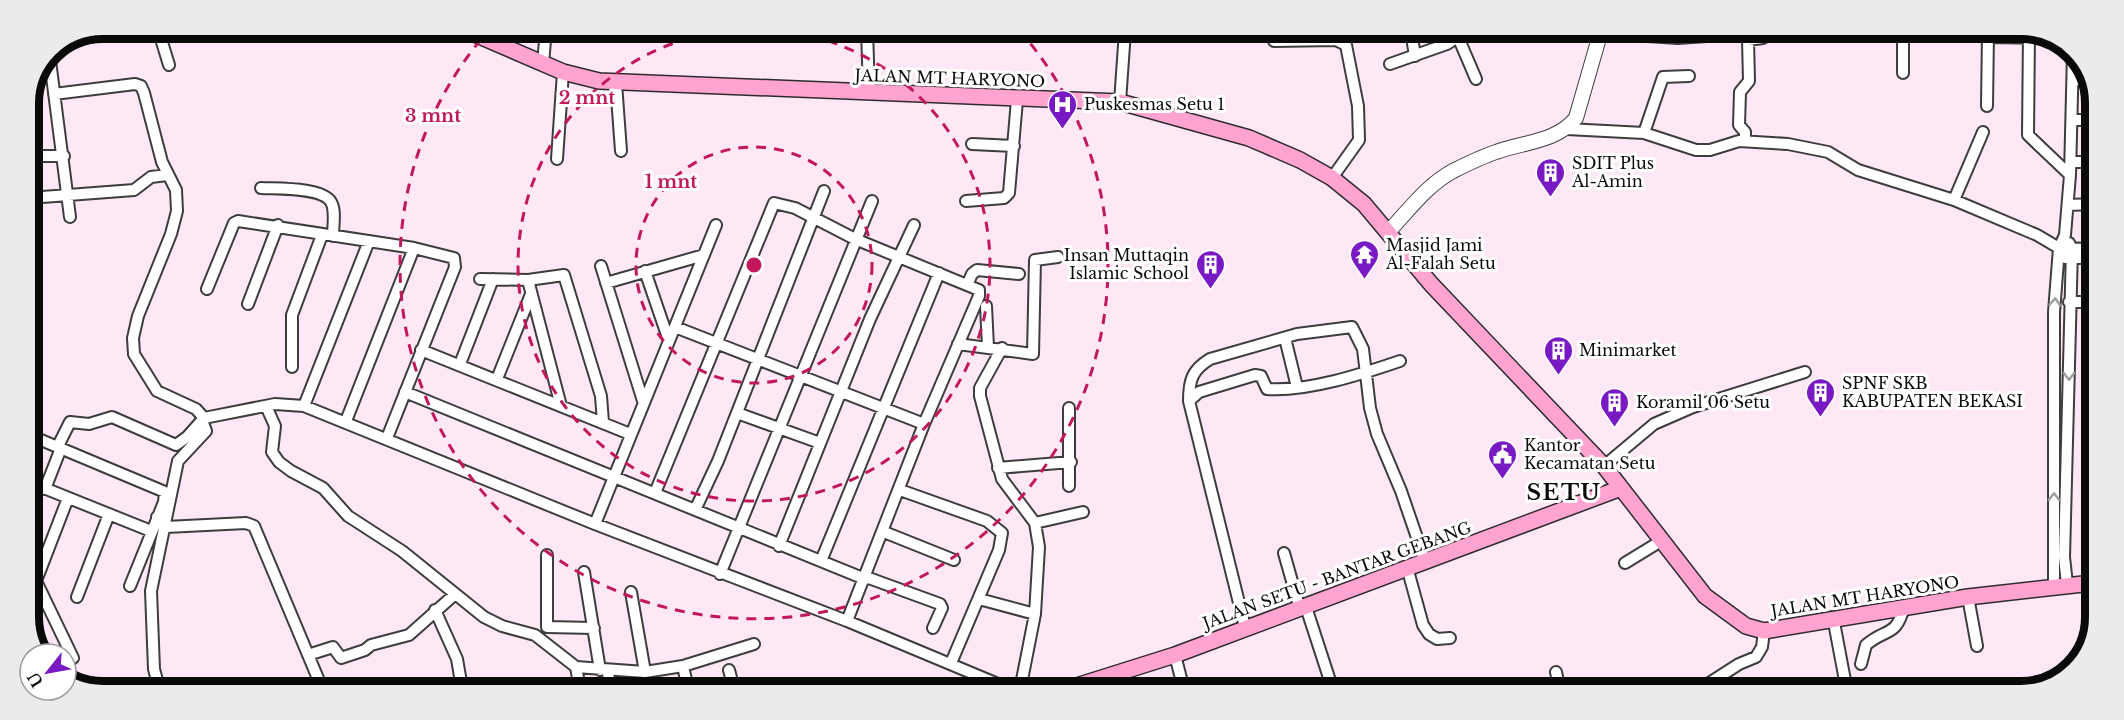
<svg xmlns="http://www.w3.org/2000/svg" width="2124" height="720" font-family="'Libre Baskerville',serif">
<style>
.lines{fill:none;stroke-linecap:round;stroke-linejoin:round}
.minor-casing{stroke:#3d3d3d;stroke-width:14}
.tertiary-casing{stroke:#3d3d3d;stroke-width:16}
.secondary-casing{stroke:#2c2c2c;stroke-width:18}
.minor{stroke:#fff;stroke-width:10}
.tertiary{stroke:#fff;stroke-width:14}
.secondary{stroke:#ffa3d1;stroke-width:15}
.oneway{stroke:#9d9d9d}
.ring{fill:none;stroke:#c2185b;stroke-width:3;stroke-dasharray:10 8}
.labels{text-anchor:middle;dominant-baseline:central;stroke-width:6;stroke-linejoin:round;paint-order:stroke}
.street-label{font-size:16px;fill:#0a0a0a;stroke:#fff}
.poi-label{font-size:16px;fill:#0a0a0a;stroke:#fff;text-anchor:start}
.district-label{font-size:22px;font-weight:bold;letter-spacing:1.5px;fill:#0a0a0a;stroke:#fff}
.rim{fill:none;stroke:#0a0a0a;stroke-width:8}
.centre{fill:#c2185b;stroke:#fff;stroke-width:3}
.ring-label{font-size:18px;text-anchor:middle;font-weight:bold;fill:#c2185b;stroke:#fff;stroke-width:6;stroke-linejoin:round;paint-order:stroke}
</style>
<rect width="100%" height="100%" fill="#ffe8f5"/>
<g class="lines">
<defs>
<path id="minor" d="M158,29l11,36
M867,30l2,62
M1134,31l48,2
M1411,31l4,25
M1830,32l5,2 67,2
M1903,32v41
M2029,32l-1,103 42,40
M1601,33l77,5 57,-4
M1458,37l18,42
M1988,37l64,1
M1274,41l62,-1 10,5 12,61 1,34 -27,38
M49,53l21,164
M543,64l3,-35
M1390,64l57,-20 19,-13
M2073,80h15
M616,83l5,68
M54,94l81,-10 6,2 3,7 18,69 14,28 1,21 -6,23 -33,82 -5,22 1,16 23,37 39,18 8,9 71,-14 29,2 291,118 252,97 163,68
M1120,102l5,-71
M1987,106l1,-74
M2072,120h23
M1567,129l77,4 52,17h14l29,-9 49,3 40,8 30,18 96,30 83,35 22,13 35,1
M1644,133l19,-56 26,-1
M1745,141v-9l-6,-7 1,-33 9,-11 -1,-41 15,-2v-6
M972,144l42,2
M29,156h35
M557,159l6,-87
M2071,162h24
M261,188c16,1 61,-1 70,14 5,8 2,24 2,34
M29,198l105,-8 17,-13 16,-2
M1954,200l29,-68
M966,201l38,-3 5,-5 8,-93
M2068,205l27,-1
M2065,258h29
M601,266l42,135
M645,271l24,70
M480,279l48,1 36,-5 37,121 2,26
M528,280l33,126
M606,283l98,-28
M968,283l4,-9 5,-4 42,4
M207,289l27,-66 4,-2 176,27 40,10 1,9 -68,171
M2069,302h25
M248,304l30,-79
M986,306l2,41
M675,327l249,97
M1285,338l12,49
M958,344l75,10 2,-94 23,-3
M1002,348l-22,40v8l22,83 33,44 4,24 -4,67 -15,76
M421,350l209,84
M460,364l33,-85
M292,367v-52l30,-80
M497,379l34,-85
M405,392l460,187
M1189,401l10,-9 56,-17 6,1 6,13c40,3 95,-15 133,-28
M266,406l9,20 -3,26 7,10 12,9 32,17 25,28 54,35 82,66 18,9 33,9 41,32 69,5 38,-6
M304,406l65,-165
M1069,408v78
M737,413l83,30
M346,421l68,-173
M29,435l136,57 -1,10 -34,84
M58,446l12,-24 19,2 23,-7 64,28 11,-8 17,-19
M1604,466l50,-42 39,-17 112,-35
M998,468l73,-6
M29,482l122,49
M45,489l16,-41
M900,490l87,31 15,12 -3,17 -48,113
M655,493l119,-290 21,5 60,31 124,51v6l-55,128 -77,197
M695,510l23,-49 106,-270
M157,517l9,10 80,-4 8,3 68,162
M1035,523l48,-11
M595,524l121,-299
M884,532l70,28
M779,546l91,-227 44,-94
M1284,553l15,53
M547,555v72l47,1
M821,561l118,-288
M1625,563l36,-22
M1407,567l16,58 6,9 8,5 13,-1
M29,568l7,13 32,-83
M584,572l16,98
M720,574l152,-373
M866,577l74,27 2,4 -9,20
M36,581l37,77 -7,5
M2067,584l-3,-27 8,-308 -3,-6
M2054,586v-274l5,-64 6,-13 5,-60 3,-122
M631,592l14,80
M77,597l32,-83
M1968,597l9,49
M979,599l56,15
M1305,604l28,86
M435,610l22,49 5,29
M1833,617l14,74
M1245,627l-56,-226c0,-21 3,-31 21,-42l87,-25 55,-7 11,22 7,59 7,26 24,57 24,70
M308,655l25,-8 8,11 24,-8 6,-5 38,-10 45,-40
M1175,655l9,35
M1861,664l5,-19c19,-17 30,-7 38,-38
M576,667l4,22
M66,669l6,14
M729,670l5,19
M607,671l5,18
M1556,672l4,19
M159,688l-5,-19 -3,-78 27,-130 28,-30 -4,-11
M305,688l14,-5
M443,688l17,-6
M688,689l-5,-23 71,-22
M1697,691l42,-27 17,-7 6,-10 2,-16"/>
<path id="tertiary" d="M1389,231c20,-21 38,-46 64,-60 14,-7 28,-14 43,-19 27,-10 61,-10 80,-34l25,-87"/>
<path id="secondary" d="M463,29l100,43 36,9 521,21 129,36 51,22 32,18 32,26 67,80 173,182 101,130 41,30 18,5 204,-34 124,-14
M1064,690l111,-35 446,-167"/>
</defs>
<use href="#minor" class="minor-casing"/>
<use href="#tertiary" class="tertiary-casing"/>
<use href="#secondary" class="secondary-casing"/>
<use href="#minor" class="minor"/>
<use href="#tertiary" class="tertiary"/>
<use href="#secondary" class="secondary"/>
</g>
<defs><path id="oneway-chevron" d="M-2-3.5L2.5 0L-2 3.5" fill="none" stroke-width="1.6" stroke-linecap="round" stroke-linejoin="round" transform="scale(1.5)"/></defs>
<g class="oneway">
<use href="#oneway-chevron" transform="translate(2055 302) rotate(-86)"/>
<use href="#oneway-chevron" transform="translate(2069 376) rotate(90)"/>
<use href="#oneway-chevron" transform="translate(2054 497) rotate(-89)"/>
</g>
<g class="ring">
<circle cx="754" cy="265" r="118"/>
<path d="M775 30A236 236 0 1 1 733 30"/>
<path d="M1019 30A354 354 0 1 1 489 30"/>
</g>
<defs>
<symbol id="hospital-pin" viewBox="-11 -11 22 30"><path d="M0 17L-7.5 6A9.5 9.5 0 1 1 7.5 6Z" fill="#7919c4" stroke="#fff"/><path d="M-5-5h3v3.5h4V-5h3V5h-3V1.5h-4V5h-3Z" fill="#fff"/></symbol>
<symbol id="building-pin" viewBox="-11 -11 22 30"><path d="M0 17L-7.5 6A9.5 9.5 0 1 1 7.5 6Z" fill="#7919c4" stroke="#fff"/><path d="M-4-6H4V6H1V3H-1V6H-4ZM-2.5-4.3h1.7v1.8h-1.7ZM.8-4.3h1.7v1.8H.8ZM-2.5-1h1.7V.8h-1.7ZM.8-1h1.7V.8H.8Z" fill="#fff"/></symbol>
<symbol id="temple-pin" viewBox="-11 -11 22 30"><path d="M0 17L-7.5 6A9.5 9.5 0 1 1 7.5 6Z" fill="#7919c4" stroke="#fff"/><path d="M0-6L5-2H3V0L6.5 2.5H4V6H1.5V3h-3V6H-4V2.5H-6.5L-3 0V-2H-5Z" fill="#fff"/></symbol>
<symbol id="civic-pin" viewBox="-11 -11 22 30"><path d="M0 17L-7.5 6A9.5 9.5 0 1 1 7.5 6Z" fill="#7919c4" stroke="#fff"/><path d="M-.6-6.5H3V-4.5H.6V-3L4-1V1h2V6H-6V1h2V-1L-.6-3ZM-1.2 2.5V6h2.4V2.5Z" fill="#fff"/></symbol>
</defs>
<g fill-rule="evenodd">
<use href="#hospital-pin" x="1046" y="88" width="33" height="45"/>
<use href="#building-pin" x="1534" y="156" width="33" height="45"/>
<use href="#temple-pin" x="1348" y="238" width="33" height="45"/>
<use href="#building-pin" x="1194" y="248" width="33" height="45"/>
<use href="#building-pin" x="1542" y="334" width="33" height="45"/>
<use href="#building-pin" x="1804" y="376" width="33" height="45"/>
<use href="#building-pin" x="1598" y="386" width="33" height="45"/>
<use href="#civic-pin" x="1486" y="438" width="33" height="45"/>
</g>
<g class="labels">
<g class="street-label">
<text transform="translate(950 78) rotate(2)">JALAN MT HARYONO</text>
<text transform="translate(1337 575) rotate(-20)">JALAN SETU - BANTAR GEBANG</text>
<text transform="translate(1865 596) rotate(-9)">JALAN MT HARYONO</text>
</g>
<g class="poi-label">
<text x="1084" y="104">Puskesmas Setu 1</text>
<text x="1572" y="163">SDIT Plus<tspan x="1572" dy="18">Al-Amin</tspan></text>
<text x="1386" y="245">Masjid Jami<tspan x="1386" dy="18">Al-Falah Setu</tspan></text>
<text x="1189" y="255" text-anchor="end">Insan Muttaqin<tspan x="1189" dy="18">Islamic School</tspan></text>
<text x="1579" y="350">Minimarket</text>
<text x="1842" y="383">SPNF SKB<tspan x="1842" dy="18">KABUPATEN BEKASI</tspan></text>
<text x="1636" y="402">Koramil 06 Setu</text>
<text x="1524" y="445">Kantor<tspan x="1524" dy="18">Kecamatan Setu</tspan></text>
</g>
<g class="district-label">
<text x="1564" y="492">SETU</text>
</g>
</g>
<path d="M0 0H2124V720H0ZM103 39H2021A64 64 0 0 1 2085 103V617A64 64 0 0 1 2021 681H103A64 64 0 0 1 39 617V103A64 64 0 0 1 103 39Z" fill="#ebebeb" fill-rule="evenodd"/>
<path class="rim" d="M103 39H2021A64 64 0 0 1 2085 103V617A64 64 0 0 1 2021 681H103A64 64 0 0 1 39 617V103A64 64 0 0 1 103 39Z"/>
<circle cx="754" cy="265" r="9" class="centre"/>
<g class="ring-label">
<text x="587" y="104">2 mnt</text>
<text x="433" y="122">3 mnt</text>
<text x="671" y="188">1 mnt</text>
</g>
<g transform="translate(48 672) rotate(239)"><circle r="28" fill="#ffffff" stroke="#9d9d9d" stroke-width="1.5"/>
<path d="M0-4.5L10 22L0 15L-10 22Z" fill="#7919c4"/>
<text y="-9" font-size="16" font-weight="bold" text-anchor="middle" fill="#0a0a0a">U</text>
</g>
</svg>
